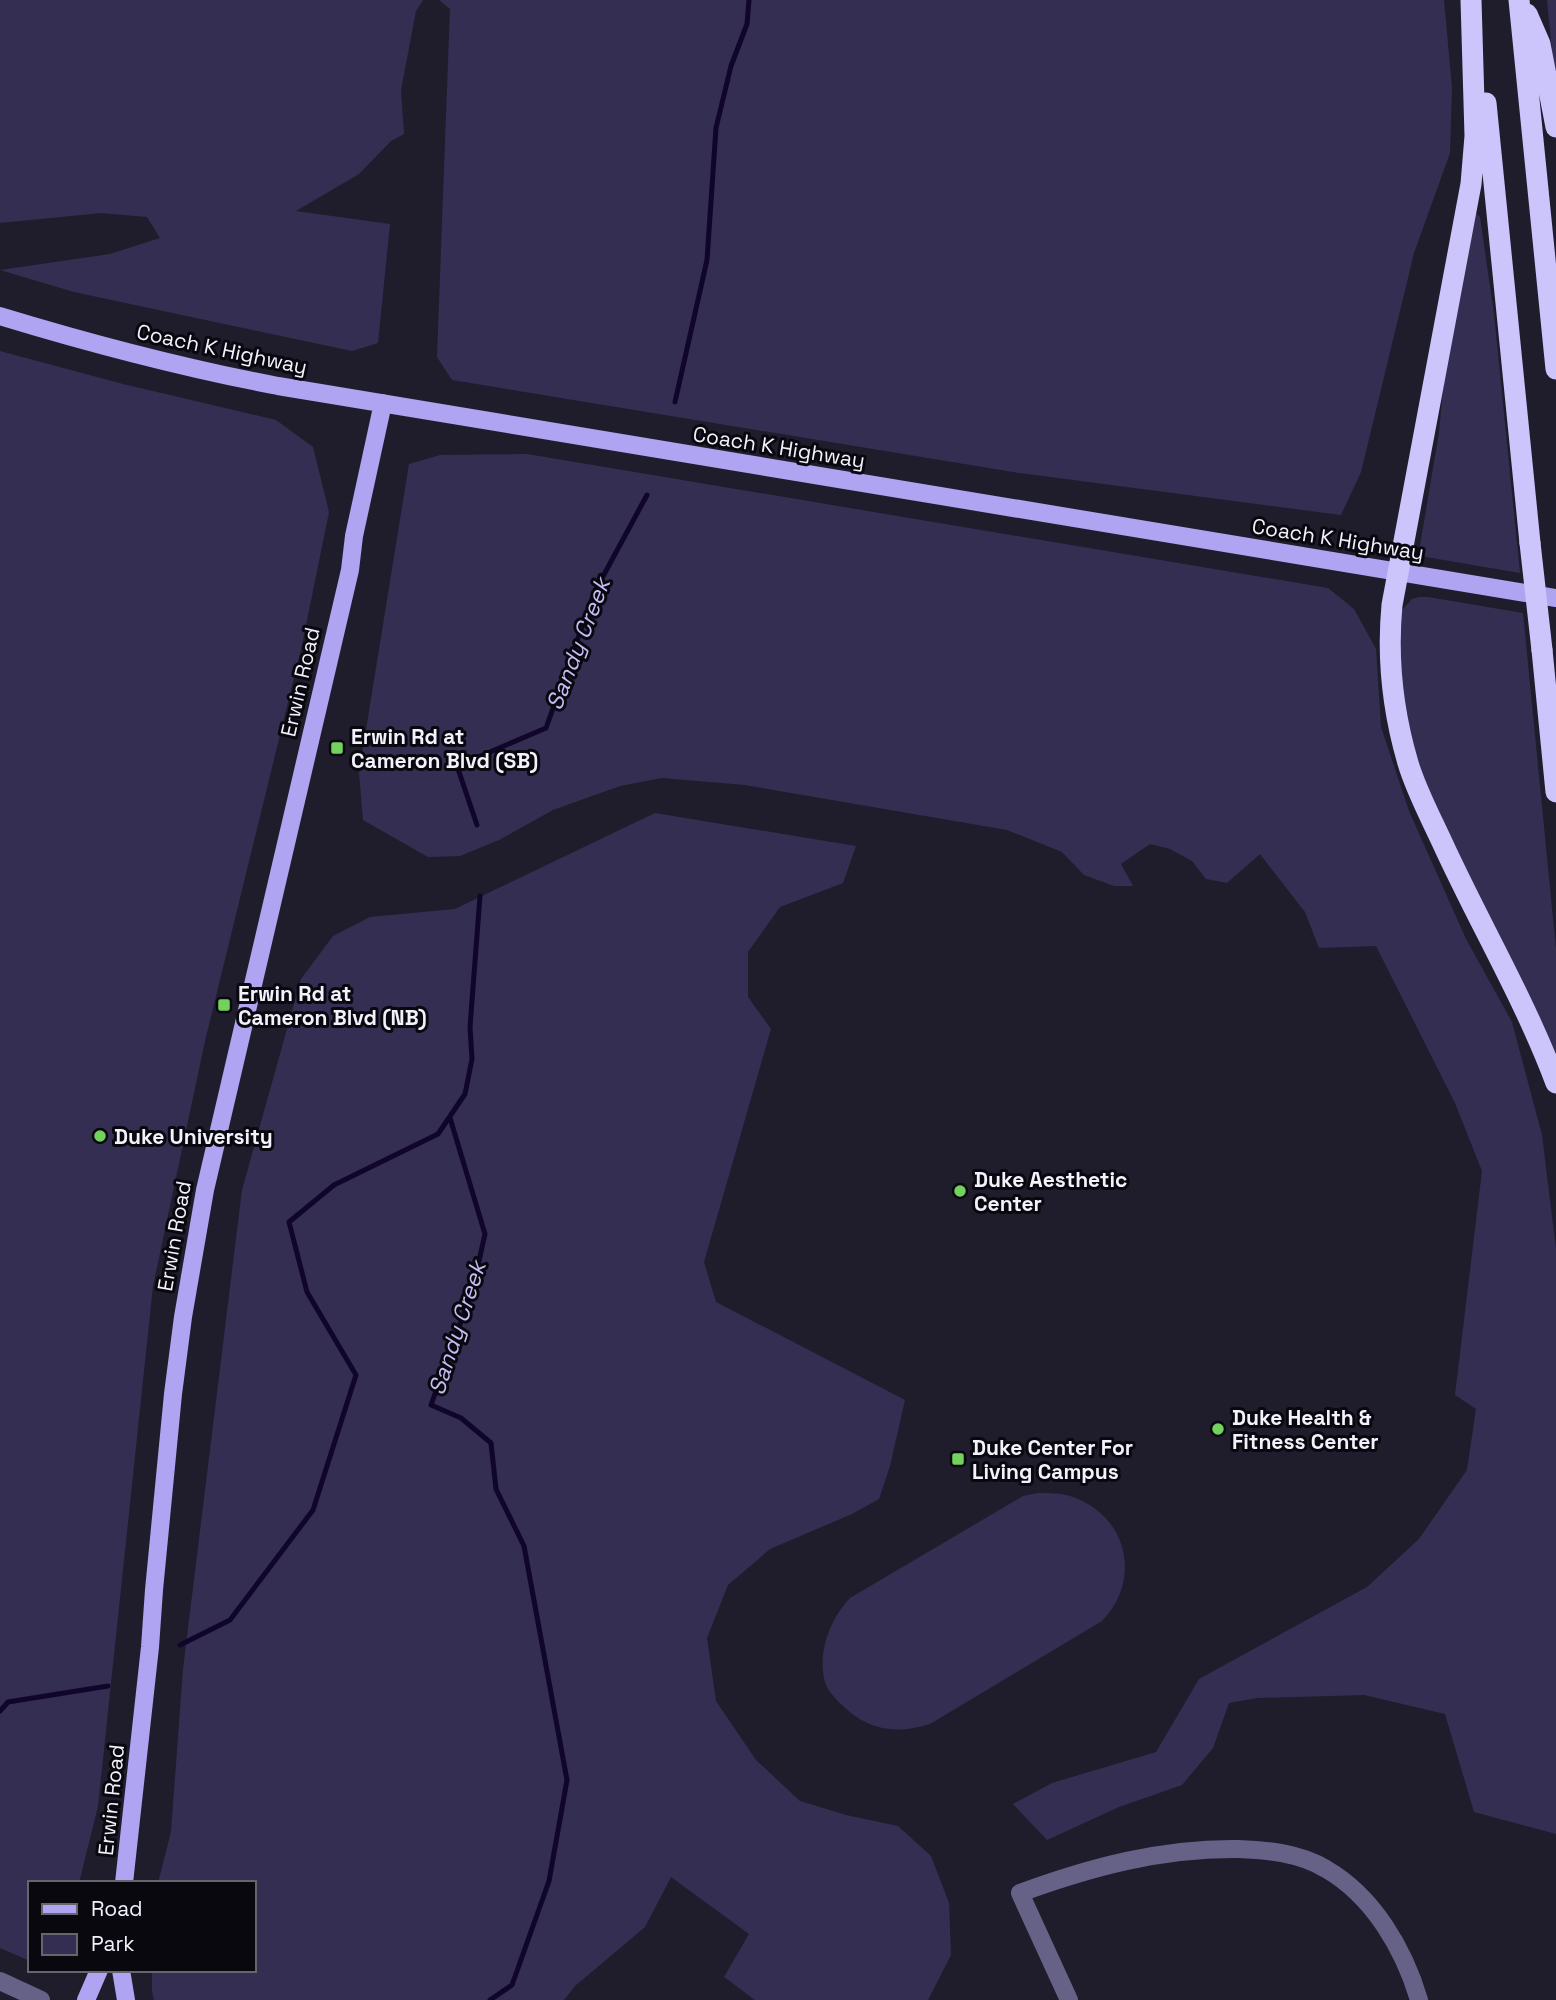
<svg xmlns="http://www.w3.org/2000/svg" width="1556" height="2000" font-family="'Space Grotesk',sans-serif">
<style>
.green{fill:#342e53}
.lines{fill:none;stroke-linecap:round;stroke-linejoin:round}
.stream{stroke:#10062a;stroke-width:5}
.minor{stroke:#666287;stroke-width:18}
.major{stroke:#aea4f1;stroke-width:18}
.highway{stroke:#cbc5fc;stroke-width:21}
.highway-bridge{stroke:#cbc5fc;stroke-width:21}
.poi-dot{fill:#72d25d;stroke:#09080f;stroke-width:2.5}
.labels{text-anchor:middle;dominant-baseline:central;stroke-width:6;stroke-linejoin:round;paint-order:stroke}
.street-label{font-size:21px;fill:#f2f1fc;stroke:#09080f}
.poi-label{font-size:21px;font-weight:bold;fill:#f2f1fc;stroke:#09080f;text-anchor:start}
.water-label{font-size:23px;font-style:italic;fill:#c3bcf5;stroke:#09080f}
</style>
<rect width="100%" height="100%" fill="#1f1d2c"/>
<path class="green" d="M0,0h423l-7,11 -15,79 3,44 -13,7 -32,33 -63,37 94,13 -12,119 -26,8 -278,-59 -74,-22 110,-16 50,-16 -13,-21 -46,-4 -101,10z
M439,0h1005l8,88 -2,65 -36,100 -53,219 -20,43 -328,-43 -561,-92 -15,-23 13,-348z
M1547,0h9v84l-1,-3z
M1476,213l4,4 14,97 26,259 -94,-16 -7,-6 20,-118 5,-55z
M0,351l123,33 153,36 37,27 16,65 -27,133 -97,396 -52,245 -55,520 -19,77h-49v78l-30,-13z
M527,454l801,134 26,21 22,40 5,78 28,84 57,128 46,83 30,113 14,114v585l-82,-22 -29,-98 -81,-19 -107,3 -28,5 -16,45 -31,37 -63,22 -72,33 -34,-36 39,-21 104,-31 43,-73 168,-92 52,-48 48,-69 9,-61 -21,-14 27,-224 -27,-68 -79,-157 -57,2 -14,-36 -45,-58 -33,29 -21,-4 -14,-18 -22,-12 -20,-5 -29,20 12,22h-19l-30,-11 -22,-23 -55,-22 -262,-45 -83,-7 -42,8 -67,24 -54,30 -39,16 -32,1 -65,-37 -4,-47 50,-309 31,-9z
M1419,597h9l95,16 33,336v105h-3l-126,-257 -15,-45 -16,-95 6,-47 10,-11z
M655,813l201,33 -13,37 -63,24 -32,45v45l23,32 -67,233 12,40 189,98 -15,66 -11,33 -27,15 -82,35 -42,36 -21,53 9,63 40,59 44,41 46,14 52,11 33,30 18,47 2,52 -23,45h-173l-31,-23 25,-43 -78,-57 -26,50 -70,59 -11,14h-410l-2,-9v-21h102v-87h-96l13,-51 12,-163 59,-479 59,-211 32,-43 37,-19 85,-8z
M1038,1493c11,0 21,0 32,3 57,18 73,83 32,125l-172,103c-34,11 -64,6 -89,-20 -6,-6 -14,-14 -16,-22 -8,-29 5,-63 25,-84l173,-102z"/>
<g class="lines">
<path class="stream" d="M675,402l32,-142 9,-132 15,-62 16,-42 2,-24
M477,825l-20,-59 89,-38 48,-135 53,-98
M450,1118l35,116 -12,54 -42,117 30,13 30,25 5,46 28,57 43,234 -18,101 -37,104 -22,15
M180,1645l50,-25 83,-110 43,-135 -49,-83 -18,-70 45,-37 104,-51 27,-40 7,-35 -2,-32 10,-131
M0,1711l8,-9 100,-16"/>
<path class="minor" d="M0,1981l41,19
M1069,2000l-49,-107c71,-26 142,-45 218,-44 29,1 62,4 88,20 47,27 78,80 93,131"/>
<path class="major" d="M0,316c92,28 184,52 278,70l1278,212
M124,1883l26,-236 4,-57 19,-196 10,-77 22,-127 145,-620 4,-34 29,-133
M121,1970l5,30
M86,2000l13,-30"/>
<path class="highway" d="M1471,0l4,136 -4,48 -79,421c-5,53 1,107 16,158 8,27 22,53 34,79 37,81 83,158 114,241
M1519,0l37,369
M1527,14l13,30 16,83
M1486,103l44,440
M1542,650l14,142"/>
<path class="highway-bridge" d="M1530,543l12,107"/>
</g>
<g class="poi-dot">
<rect x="330" y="741" width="14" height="14" rx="3.5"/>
<rect x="217" y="998" width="14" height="14" rx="3.5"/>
<circle cx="100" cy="1136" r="7"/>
<circle cx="960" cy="1191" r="7"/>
<circle cx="1218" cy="1429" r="7"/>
<rect x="951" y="1452" width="14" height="14" rx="3.5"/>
</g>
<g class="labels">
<g class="street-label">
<text transform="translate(222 349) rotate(12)">Coach K Highway</text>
<text transform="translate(779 447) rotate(9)">Coach K Highway</text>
<text transform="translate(1338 539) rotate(9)">Coach K Highway</text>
<text transform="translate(300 682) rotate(-77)">Erwin Road</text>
<text transform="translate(174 1236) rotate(-80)">Erwin Road</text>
<text transform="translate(111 1800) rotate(-84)">Erwin Road</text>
</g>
<g class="poi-label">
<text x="351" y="736">Erwin Rd at<tspan x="351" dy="24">Cameron Blvd (SB)</tspan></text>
<text x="238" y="993">Erwin Rd at<tspan x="238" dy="24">Cameron Blvd (NB)</tspan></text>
<text x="114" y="1136">Duke University</text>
<text x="974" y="1179">Duke Aesthetic<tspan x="974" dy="24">Center</tspan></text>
<text x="1232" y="1417">Duke Health &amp;<tspan x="1232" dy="24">Fitness Center</tspan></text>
<text x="972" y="1447">Duke Center For<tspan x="972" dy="24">Living Campus</tspan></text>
</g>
<g class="water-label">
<text transform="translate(578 644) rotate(-69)">Sandy Creek</text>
<text transform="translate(457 1328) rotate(-72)">Sandy Creek</text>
</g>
</g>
<rect x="28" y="1881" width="228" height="91" fill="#09080f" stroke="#66656e" stroke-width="2"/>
<rect x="42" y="1904" width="35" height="10" fill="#aea4f1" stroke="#66656e" stroke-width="2"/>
<text x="91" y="1916" font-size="21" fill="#f2f1fc">Road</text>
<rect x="42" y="1934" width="35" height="21" fill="#342e53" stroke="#66656e" stroke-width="2"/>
<text x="91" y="1951" font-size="21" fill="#f2f1fc">Park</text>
</svg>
